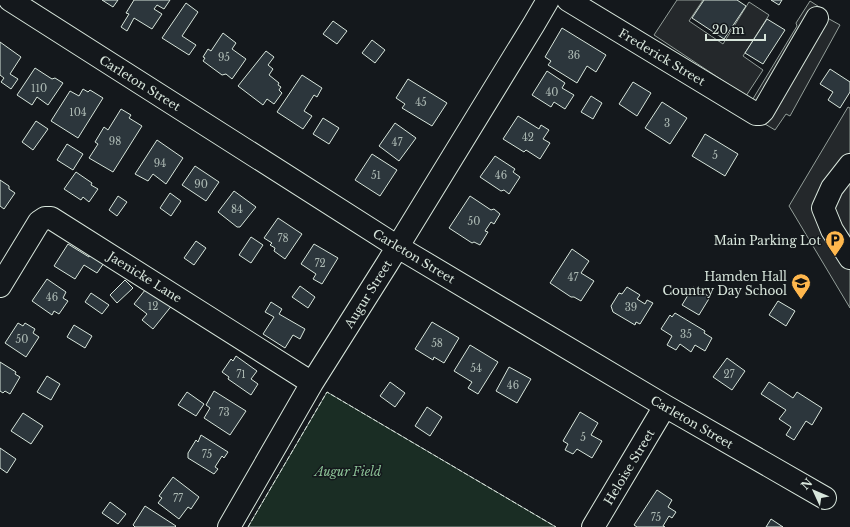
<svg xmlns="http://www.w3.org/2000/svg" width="850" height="527" font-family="'Libre Baskerville',serif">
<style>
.green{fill:#1a2d24;stroke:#939e99}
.parking{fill:#24282b;stroke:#939e99}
.building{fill:#2c363c;stroke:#d8e6dc}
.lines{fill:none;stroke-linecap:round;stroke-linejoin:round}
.minor-casing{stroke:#d8e6dc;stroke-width:24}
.minor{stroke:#14181c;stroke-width:22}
.fence{stroke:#d8e6dc;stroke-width:1;stroke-dasharray:5 2;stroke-linecap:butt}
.labels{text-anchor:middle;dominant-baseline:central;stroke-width:3;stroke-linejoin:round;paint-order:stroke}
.number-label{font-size:10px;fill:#adbab4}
.street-label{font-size:12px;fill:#d8e6dc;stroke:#14181c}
.poi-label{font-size:12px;fill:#d8e6dc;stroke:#14181c;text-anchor:end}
.park-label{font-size:12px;font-style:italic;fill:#8ac095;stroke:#14181c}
</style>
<rect width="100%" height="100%" fill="#14181c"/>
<path class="green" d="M327,392l229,135h-308z"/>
<path class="parking" d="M677,0h26l-14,21 34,23 26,-42 20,13 -26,41 20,14 -17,26 -92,-61z
M810,1l14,9 -2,5 18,10 -50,91 -4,-2 -11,16 -30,-18 52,-86 -1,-3z
M848,107l2,1v200l-61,-102z"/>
<path class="building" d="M102,0h16l-5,7z
M134,0h36l-6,9 -7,-4 -3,4 8,5 -10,15 -18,-11 -7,13 -6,-4 8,-13 -3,-1z
M704,0h33l9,6 -22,33 -32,-21z
M771,0h11l-3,5z
M186,3l12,9 -16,24 14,9 -7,10 -27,-17z
M767,19l18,11 -22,34 -18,-11z
M333,21l14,10 -10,13 -14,-10z
M562,28l44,27 -10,17 -9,-6 -10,17 -29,-18 3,-4 -6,-4z
M223,33l13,10 -4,6 14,10 -14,20 -6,-5 -4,1 -19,-14 2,-3 -2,-1 5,-8 3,2z
M372,40l13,10 -10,13 -13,-10z
M0,42l21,15 -11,17 8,5 -7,10 -10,-7 3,-4 -4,-3z
M266,51l8,6 -6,8 5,4 -4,6 10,8 -1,2 3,2 -2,3 3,3 -8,11 -7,-5 -4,6 -25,-19z
M35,68l17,11 3,-1 8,5 -15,22 -11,-8 -5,8 -15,-10z
M830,69l20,13v10l-10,16 -12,-8 5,-8 -13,-8z
M547,71l18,12 -3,5 12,7 -9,14 -11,-7 -3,5 -19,-12z
M302,75l20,13 -5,9 -3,-2 -10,16 8,5 -9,13 -26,-17z
M408,79l39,24 -15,23 -30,-18 3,-4 -9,-6z
M633,82l18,11 -14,23 -18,-12z
M83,89l5,3 2,-2 13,8 -25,40 -27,-17 19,-30 9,5z
M591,96l11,7 -9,16 -12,-7z
M662,102l25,16 -17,26 -25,-16z
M121,109l10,6 -2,3 13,8 -29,46 -24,-14 9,-14 -3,-2 9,-15 4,3z
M518,116l21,13 2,-4 8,5 -6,9 7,4 -10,16 -14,-9 -2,2 -21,-13z
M323,118l16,10 -10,16 -16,-10z
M36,121l12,8 -15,21 -11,-8z
M395,123l21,15 -17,23 -20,-15z
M705,134l33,20 -13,22 -33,-20z
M157,140l26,18 -17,26 -13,-10 -5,7 -13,-7z
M67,144l16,10 -10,16 -16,-10z
M372,154l25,16 -17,26 -25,-16z
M495,156l20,13 -2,3 7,5 -11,17 -5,-4 -3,1 -21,-14z
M195,166l24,16 -13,19 -24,-16z
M76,172l16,11 -1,2 7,4 -9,13 -6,-5 -2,3 -17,-11z
M0,180l9,6v3l6,4 -11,16 -4,-3z
M234,191l22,16 -16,20h-3l-19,-15z
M170,193l11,8 -10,15 -11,-8z
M118,196l9,6 -10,14 -8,-6z
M470,196l21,14 3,-1 6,5 -6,10 -3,-2 -6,9 3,1 -8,13 -6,-3 -2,1 -23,-15z
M278,218l24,16 -17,25 -11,-8 1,-3 -5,-3 2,-2 -8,-5z
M251,237l12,8 -12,18 -12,-8z
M196,241l10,7 -12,17 -10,-7z
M68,244l21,13 1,-2 14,8 -7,10 -13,-8 -9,14 -21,-13z
M314,244l24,14 -16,26 -9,-5 3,-5 -15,-10z
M572,249l17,12 -8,12 13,8 -13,20 -7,-4h-3l-21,-14z
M47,279l19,13 -3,6 5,3 -9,13 -5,-3 -2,4 -20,-14z
M125,280l8,8 -16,15 -7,-8z
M149,285l24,19 -20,25 -11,-9 5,-6 -13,-10z
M300,286l15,11 -7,11 -16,-11z
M627,287l13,8 -3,4 8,5 2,-4 6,3 -13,21 -4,-2 -1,3 -22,-13 -2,-6 8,-13 3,1z
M693,287l17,10 -11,18 -17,-10z
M91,293l18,12 -7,9 -17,-12z
M778,301l17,10 -9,15 -17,-11z
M271,302l11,7 -3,5 26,15 -5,10 -7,-4 -8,13 -22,-14 11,-17 -9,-5z
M675,313l30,18 -1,2 8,5 -7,13 -10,-6 -4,7 -11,-8 -4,6 -9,-5 5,-9 -11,-7 9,-14 2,2z
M432,322l27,16 -15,25 -10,-6 -1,3 -18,-11z
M18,323l5,3 2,-3 10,6 -2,4 6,4 -13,20 -21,-14z
M74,325l18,11 -7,12 -18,-11z
M470,345l28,17 -20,32 -10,-6 4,-6 -18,-11z
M236,356l21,15 -6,8 7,5 -7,11 -23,-16 1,-2 -7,-5 9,-13 2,2z
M727,358l18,13 -13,19 -19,-13z
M0,362l16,10 -1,2 5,3 -10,17 -5,-3 -2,2 -3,-2z
M509,367l22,12 -14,24 -21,-12z
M47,376l13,8 -9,16 -14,-8z
M390,382l15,11 -10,14 -15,-11z
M769,382l24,16 4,-6 25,16 -10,17 -6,-4 -12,19 -8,-5 5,-8 -12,-8 7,-9 -25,-16z
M214,391l32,20 -16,24 -26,-17 6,-10 -4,-3z
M187,392l17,12 -8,12 -18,-11z
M427,407l15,10 -12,19 -15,-10z
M580,412l18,11 -7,12 11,6 -10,17 -15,-9 -4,5 -8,-4 3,-6 -5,-3z
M23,413l20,13 -12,18 -20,-13z
M201,435l27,17 -4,6 -2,-2 -7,11 3,2 -4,5 -26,-16v-5l8,-13 2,2z
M0,448l16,11 -9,14 -7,-5z
M173,477l26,20 -8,12 -3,-2 -9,12 -21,-16 4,-5 -3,-2z
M657,490l15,10 -4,7 8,5 -4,6 -3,-2 -6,10 2,1h-28l-3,-2z
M110,502l16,12 -8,10 -16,-11z
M145,506l31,20 -1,1h-40l-2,-2z
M771,519l12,8h-17z"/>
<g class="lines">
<defs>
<path id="minor" d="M10,0l388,247 267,159 160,92
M568,0l188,114h4l3,-3 54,-93
M850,165l-18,23 -9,20 9,22 18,28
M0,286l39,-64 6,-4h6l261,165
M229,527l83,-144 75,-119 147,-240 14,-24
M593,527l72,-121"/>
</defs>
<use href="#minor" class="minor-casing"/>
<use href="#minor" class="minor"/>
<path class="fence" d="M248,527l79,-135 229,135"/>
</g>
<defs>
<symbol id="parking-pin" viewBox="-11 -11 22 30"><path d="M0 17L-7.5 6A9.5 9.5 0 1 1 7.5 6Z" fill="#ffb74d" stroke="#14181c"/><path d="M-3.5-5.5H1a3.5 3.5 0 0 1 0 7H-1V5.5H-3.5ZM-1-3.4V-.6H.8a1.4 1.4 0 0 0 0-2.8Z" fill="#111"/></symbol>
<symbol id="school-pin" viewBox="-11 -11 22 30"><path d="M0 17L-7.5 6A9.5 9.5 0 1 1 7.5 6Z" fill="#ffb74d" stroke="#14181c"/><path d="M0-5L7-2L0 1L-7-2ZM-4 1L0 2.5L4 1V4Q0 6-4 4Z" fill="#111"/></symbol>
</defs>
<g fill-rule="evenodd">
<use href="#parking-pin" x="824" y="229" width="22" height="30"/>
<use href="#school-pin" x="790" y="272" width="22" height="30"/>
</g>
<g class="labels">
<g class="number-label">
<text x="574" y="55">36</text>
<text x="224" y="57">95</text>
<text x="39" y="88">110</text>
<text x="552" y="92">40</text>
<text x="421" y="102">45</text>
<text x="78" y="112">104</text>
<text x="667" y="123">3</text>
<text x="528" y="137">42</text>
<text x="115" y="141">98</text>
<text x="397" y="142">47</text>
<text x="715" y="155">5</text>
<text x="160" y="163">94</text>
<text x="376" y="175">51</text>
<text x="501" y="175">46</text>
<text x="201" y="184">90</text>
<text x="237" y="209">84</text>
<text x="474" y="221">50</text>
<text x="283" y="238">78</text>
<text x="320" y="263">72</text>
<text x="573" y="277">47</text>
<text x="52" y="297">46</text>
<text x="153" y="306">12</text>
<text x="631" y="307">39</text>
<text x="686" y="334">35</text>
<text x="22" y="339">50</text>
<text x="437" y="343">58</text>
<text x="476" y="368">54</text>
<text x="241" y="374">71</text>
<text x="729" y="374">27</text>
<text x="513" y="385">46</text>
<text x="224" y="412">73</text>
<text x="583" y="437">5</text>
<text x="207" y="454">75</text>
<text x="178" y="498">77</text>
<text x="656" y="517">75</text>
</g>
<g class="street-label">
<text transform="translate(662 57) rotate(31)">Frederick Street</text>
<text transform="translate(140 83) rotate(32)">Carleton Street</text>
<text transform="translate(414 256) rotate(31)">Carleton Street</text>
<text transform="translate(145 277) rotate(32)">Jaenicke Lane</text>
<text transform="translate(368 294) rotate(-58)">Augur Street</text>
<text transform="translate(692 422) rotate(30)">Carleton Street</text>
<text transform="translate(629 467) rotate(-59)">Heloise Street</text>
</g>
<g class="poi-label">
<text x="821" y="240">Main Parking Lot</text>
<text x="787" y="276">Hamden Hall<tspan x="787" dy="14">Country Day School</tspan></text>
</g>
<g class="park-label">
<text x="348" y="471">Augur Field</text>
</g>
</g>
<g transform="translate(814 491) rotate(314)" stroke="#14181c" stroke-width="3" paint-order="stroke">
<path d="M0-3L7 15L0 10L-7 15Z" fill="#d8e6dc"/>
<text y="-6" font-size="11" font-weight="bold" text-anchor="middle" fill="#d8e6dc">N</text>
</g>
<path d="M706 34v6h59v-6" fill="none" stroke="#d8e6dc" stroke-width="2"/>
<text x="712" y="34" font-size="12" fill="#d8e6dc" stroke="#14181c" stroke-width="3" paint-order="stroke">20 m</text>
</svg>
